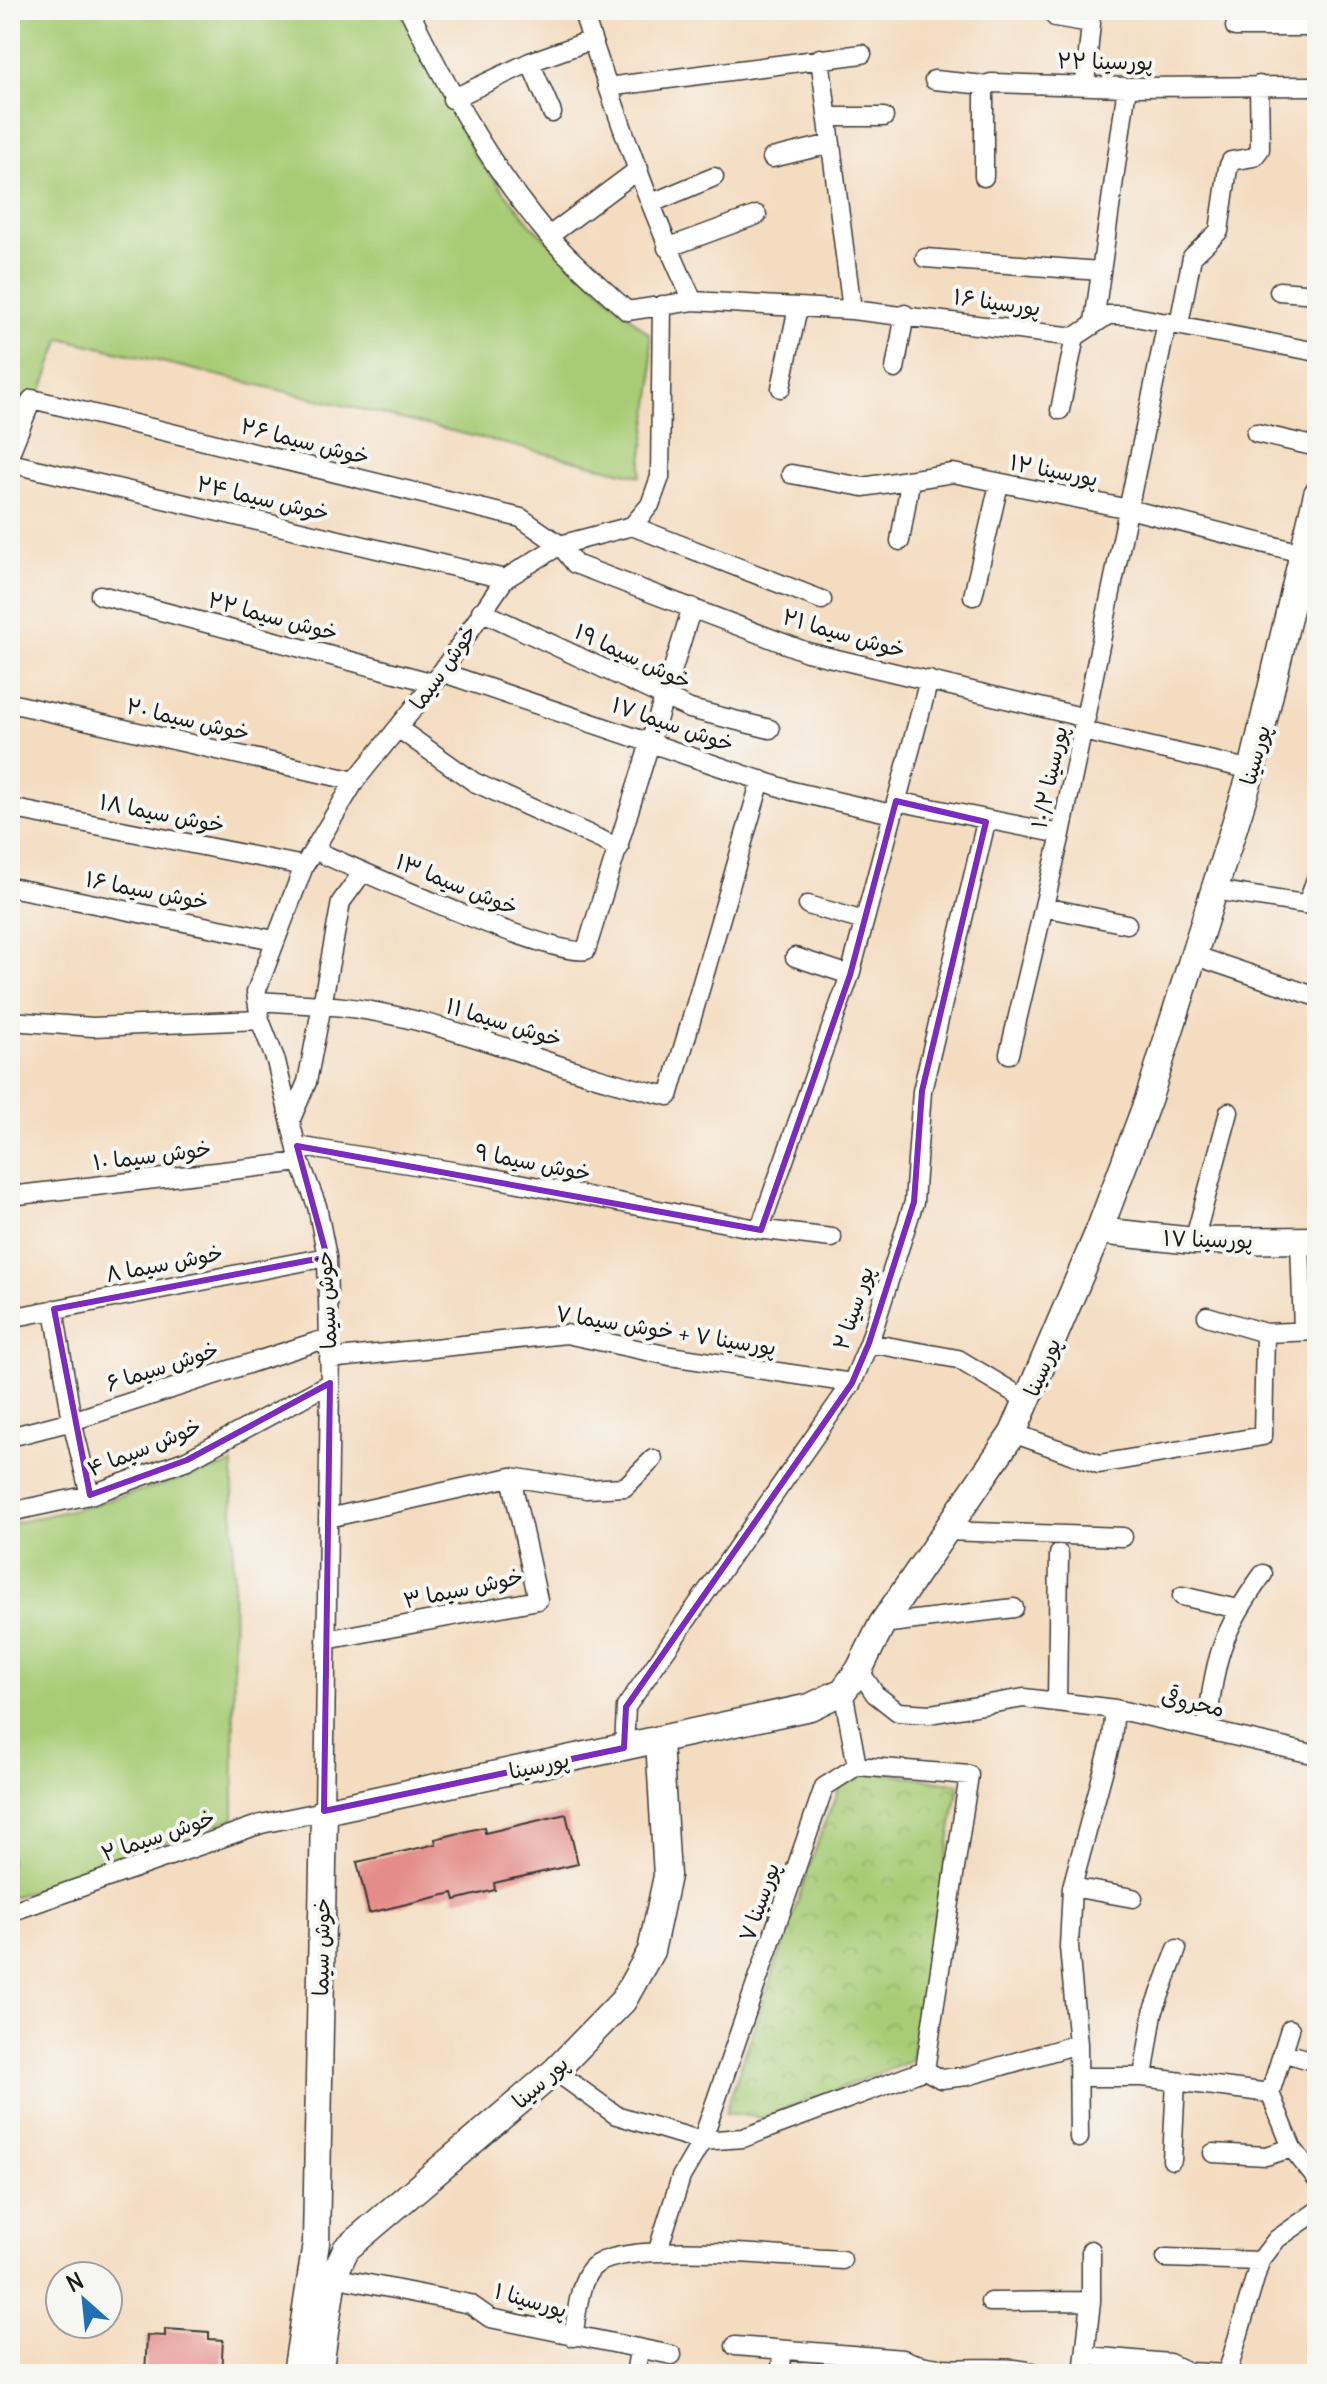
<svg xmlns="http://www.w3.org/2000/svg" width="1327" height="2384" font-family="Delius,'Playpen Sans Arabic',sans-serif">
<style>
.park{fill:url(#park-crowns);stroke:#627449;stroke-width:2}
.garden{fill:#a8cc76;stroke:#627449;stroke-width:2}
.building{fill:#e48c89}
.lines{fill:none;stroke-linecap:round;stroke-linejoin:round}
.street-casing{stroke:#3c3935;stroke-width:21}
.secondary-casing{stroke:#3c3935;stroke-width:29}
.street{stroke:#fff;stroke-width:18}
.secondary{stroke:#fff;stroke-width:26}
.marked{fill:none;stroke:#7b2cbf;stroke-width:6;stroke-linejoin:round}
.labels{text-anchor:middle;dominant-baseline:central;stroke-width:8;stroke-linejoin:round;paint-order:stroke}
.street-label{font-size:22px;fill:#1c1c1c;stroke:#f6f6f2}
</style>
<defs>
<pattern id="park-crowns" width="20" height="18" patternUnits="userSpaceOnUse" patternTransform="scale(2)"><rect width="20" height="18" fill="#a8cc76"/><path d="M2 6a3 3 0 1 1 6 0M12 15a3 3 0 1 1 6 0" fill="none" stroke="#90af66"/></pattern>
</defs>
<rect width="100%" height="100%" fill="#f6f6f2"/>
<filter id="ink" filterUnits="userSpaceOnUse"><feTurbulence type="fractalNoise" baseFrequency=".0125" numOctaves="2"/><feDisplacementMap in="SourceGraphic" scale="16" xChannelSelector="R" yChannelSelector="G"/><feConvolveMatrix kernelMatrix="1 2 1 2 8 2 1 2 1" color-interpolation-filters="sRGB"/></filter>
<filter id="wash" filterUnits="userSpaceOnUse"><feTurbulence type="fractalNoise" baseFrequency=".006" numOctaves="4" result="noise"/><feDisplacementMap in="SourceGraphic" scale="32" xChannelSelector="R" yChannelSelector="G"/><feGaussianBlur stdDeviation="1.8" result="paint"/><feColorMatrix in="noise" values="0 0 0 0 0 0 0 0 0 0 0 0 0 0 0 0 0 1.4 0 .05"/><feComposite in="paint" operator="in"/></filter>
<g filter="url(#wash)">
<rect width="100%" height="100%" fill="#f4dcc0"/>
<path class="park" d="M873,1771l86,13 -48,277 -148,57 -38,-5 99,-289 17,-39z"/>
<path class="garden" d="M10,10h390l75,146 57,70 118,109 3,48 -13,93 -579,-138 -51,141z
M233,1464l1,354 -224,80v-374l82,-19z"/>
<g id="blocks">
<path class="building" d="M566,1814l12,50 -84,19 1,7 -40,10 -2,-7 -84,20 -12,-51 79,-18 -1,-5 49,-12 1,6z
M165,2329l44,3v7l14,1 -2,34h-76l2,-39 18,1z"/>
</g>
</g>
<g filter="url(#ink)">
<use href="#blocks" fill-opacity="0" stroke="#3c3935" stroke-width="2"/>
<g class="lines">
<defs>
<path id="street" d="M409,10c39,80 81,156 138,224 24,28 54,52 80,77l66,-10 159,9 223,27 33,-22h17l192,37
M582,10c33,98 66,197 111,291
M1055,17l36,6 -6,61
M1235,27h82
M820,58l32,252
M530,62l22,51
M934,80l51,5
M607,87l255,-33
M452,99l78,-37 62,-22
M827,117h57
M772,158l59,-14
M984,177v-86l1,-6 6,-2 136,4 190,-1
M652,203l62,-26
M549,236l90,-67
M667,248l90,-33
M925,258l175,13
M1279,291l38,3
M1094,322l33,-235
M1179,324l13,-67 27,-26 9,-63 3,-7 23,-4 6,-8 -1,-64
M895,369l10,-55
M781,388l17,-81
M1060,410l15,-73
M1256,433l61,14
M10,453l22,-54 489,119 39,27 15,19 232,88 279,66
M10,463l495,116
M791,474l72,13 90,-14 176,36 188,48
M632,526l190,74
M900,541l10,-59
M100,595l334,88
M973,596l26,-112
M481,611l209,98 80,20
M441,672l351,119 100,23
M10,703l345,78
M399,729l75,53 145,66
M1083,731l169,39
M896,801l165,33
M10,808l294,58
M314,850c40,18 243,110 272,100l106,-343
M10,887l264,53
M1214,890l103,16
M1307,904l10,-28
M808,905l56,16
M1044,907l83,17
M1193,955l124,42
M795,957l55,18
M257,1001l65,4 19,-103 22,-30
M10,1021l83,6 167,-7
M1009,1054l52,-220 106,-512
M291,1119l16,-37 15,-77c120,8 230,67 347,91l92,-316
M297,1146l186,30 274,53 75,9
M10,1196l290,-34
M760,1228l90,-253 79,-295
M1194,1241l35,-129
M1300,1241l3,90
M54,1309l18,112 18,74
M1207,1316l58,17
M10,1318l317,-61
M869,1343l89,16 70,42
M329,1359l237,-25 104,22 182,27
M1013,1433l86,31 164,-28 2,-103 52,-2
M10,1437l62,-16 256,-83
M10,1512l80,-17 97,-35 143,-77
M328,1518l183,-41 75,12 39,-2 28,-28
M946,1531l177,6
M1182,1596l56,13
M882,1624l132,-16
M326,1640l212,-40 -27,-123
M859,1670l16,24 23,18 32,2 94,-16 91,11 202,46
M843,1691l14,75
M1057,1702l2,-148
M1207,1730c7,-70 14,-98 56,-156
M624,1748l2,-41 226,-324 17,-40 45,-141 8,-111 64,-269
M1072,1887l61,11
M10,1912l251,-88 63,-13 6,-428 -3,-126 -10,-51 -17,-44 -24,-101 -16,-41 -4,-28 48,-126 51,-85 79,-98 71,-104 55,-34 72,-19 18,-21 10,-28 2,-172
M1290,2029l-20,64 22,55 25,32
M1282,2052l35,10
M925,2070l16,9 26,-3 111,-32
M555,2071l61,44 86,26 41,-3 182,-68 44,-295 -112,-9
M1079,2077h64l127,16
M1143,2077l10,-64 24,-64
M1079,2138l-1,-94 -9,-97 3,-60 40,-148 3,-30
M1213,2153l53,3 26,-8
M1172,2160l4,-79
M658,2250l23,-73 21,-36 122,-354 33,-21
M1166,2258l94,3
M333,2277l137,27 20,14 182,37
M990,2302l101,-1
M573,2337c4,-20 5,-56 20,-70 30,-29 204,-9 249,-7
M735,2346l168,13c42,19 92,1 136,15
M1088,2356l81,7 19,9 39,2
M635,2374l4,-23
M781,2374l1,-24
M1083,2374l8,-73v-51
M1227,2374l33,-113 17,-22 40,-28"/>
<path id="secondary" d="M1099,1231l95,10 123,-1
M296,2374l20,-131 8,-432 486,-104 33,-16 16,-21 23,-46 131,-191 86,-202 50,-134 103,-327 65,-276
M319,2374l14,-97 13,-28 209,-178 68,-70 28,-50 16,-75 -8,-136"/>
</defs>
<use href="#street" class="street-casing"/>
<use href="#secondary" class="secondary-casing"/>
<use href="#street" class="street"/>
<use href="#secondary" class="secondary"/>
</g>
</g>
<path class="marked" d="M896,801l90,21 -64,269 -8,111 -45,141 -17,40 -226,324 -2,41 -300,63 6,-428 -143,77 -97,35 -36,-186 273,-52 -30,-111 464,84 89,-255z"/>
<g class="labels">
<g class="street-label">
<text transform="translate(1105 61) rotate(1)">پورسینا ۲۲</text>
<text transform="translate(997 302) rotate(8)">پورسینا ۱۶</text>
<text transform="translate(305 441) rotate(14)">خوش سیما ۲۶</text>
<text transform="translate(1054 470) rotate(11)">پورسینا ۱۲</text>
<text transform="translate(263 498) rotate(13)">خوش سیما ۲۴</text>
<text transform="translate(273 616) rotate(15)">خوش سیما ۲۲</text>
<text transform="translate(844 633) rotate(16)">خوش سیما ۲۱</text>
<text transform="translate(633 656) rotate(25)">خوش سیما ۱۹</text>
<text transform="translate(443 667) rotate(-55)">خوش سیما</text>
<text transform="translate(188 719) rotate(13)">خوش سیما ۲۰</text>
<text transform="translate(673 724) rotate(19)">خوش سیما ۱۷</text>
<text transform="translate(1255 755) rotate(-75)">پورسینا</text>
<text transform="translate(1049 777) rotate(-78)">پورسینا ۱۰/۲</text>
<text transform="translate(162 813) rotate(11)">خوش سیما ۱۸</text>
<text transform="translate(457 884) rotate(22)">خوش سیما ۱۳</text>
<text transform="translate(147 890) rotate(11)">خوش سیما ۱۶</text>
<text transform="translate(504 1022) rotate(17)">خوش سیما ۱۱</text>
<text transform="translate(152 1155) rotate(-7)">خوش سیما ۱۰</text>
<text transform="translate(533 1162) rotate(11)">خوش سیما ۹</text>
<text transform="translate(1208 1239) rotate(2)">پورسینا ۱۷</text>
<text transform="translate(164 1263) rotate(-11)">خوش سیما ۸</text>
<text transform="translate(326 1300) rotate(-93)">خوش سیما</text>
<text transform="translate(853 1308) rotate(-72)">پور سینا ۲</text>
<text transform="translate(666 1330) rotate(9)">پورسینا ۷ + خوش سیما ۷</text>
<text transform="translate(162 1366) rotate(-18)">خوش سیما ۶</text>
<text transform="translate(1042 1367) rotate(-67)">پورسینا</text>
<text transform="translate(144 1447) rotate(-22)">خوش سیما ۴</text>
<text transform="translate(463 1588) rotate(-12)">خوش سیما ۳</text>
<text transform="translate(1193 1702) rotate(13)">محروقی</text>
<text transform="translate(539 1765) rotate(-12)">پورسینا</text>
<text transform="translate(158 1835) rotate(-19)">خوش سیما ۲</text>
<text transform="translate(759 1902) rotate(-71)">پورسینا ۷</text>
<text transform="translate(321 1947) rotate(-89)">خوش سیما</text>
<text transform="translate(540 2082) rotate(-42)">پور سینا</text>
<text transform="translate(531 2300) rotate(16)">پورسینا ۱</text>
</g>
</g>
<rect width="1327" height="2384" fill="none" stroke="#f6f6f2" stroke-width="40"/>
<g transform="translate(84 2300) rotate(333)"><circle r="38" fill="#f6f6f2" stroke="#9f9f9c" stroke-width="2"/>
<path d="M0-6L14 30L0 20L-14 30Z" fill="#1f6fb2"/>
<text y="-12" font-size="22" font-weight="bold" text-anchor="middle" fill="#1c1c1c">N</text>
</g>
</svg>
